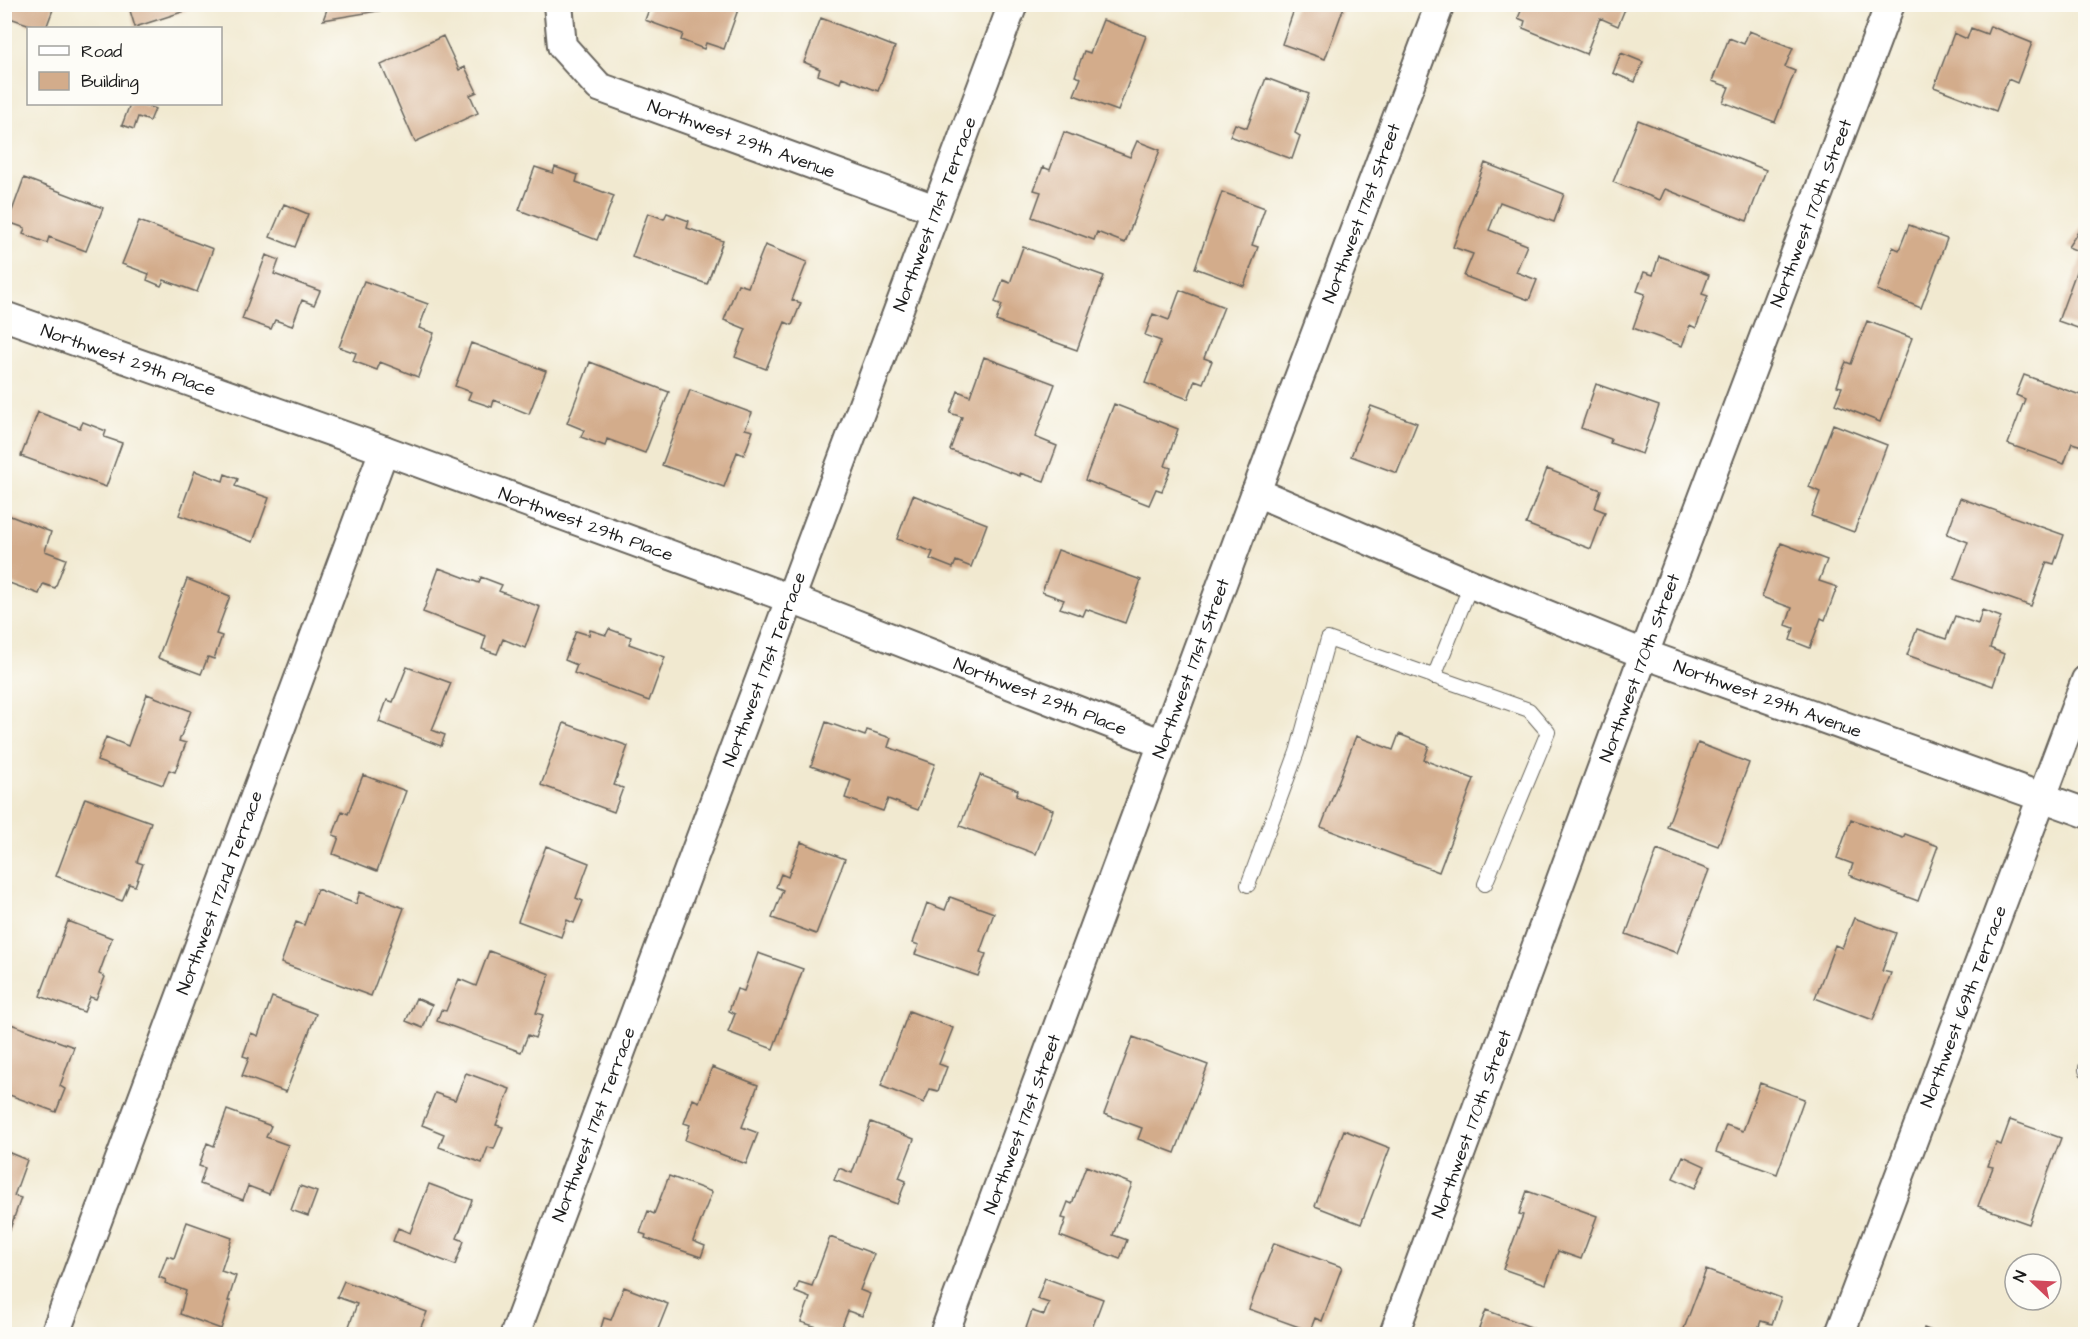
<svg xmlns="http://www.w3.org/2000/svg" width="2090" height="1339" font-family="'Architects Daughter',sans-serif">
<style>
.building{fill:#d3ac8b}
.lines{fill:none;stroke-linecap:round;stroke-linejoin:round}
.service-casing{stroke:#67645b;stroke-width:16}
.minor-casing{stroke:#67645b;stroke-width:32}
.service{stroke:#fff;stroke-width:14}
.minor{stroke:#fff;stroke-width:28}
.labels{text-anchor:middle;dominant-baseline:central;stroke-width:5;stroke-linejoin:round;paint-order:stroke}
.street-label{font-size:18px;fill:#1c1c1c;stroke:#fdfcf7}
</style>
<rect width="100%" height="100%" fill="#fdfcf7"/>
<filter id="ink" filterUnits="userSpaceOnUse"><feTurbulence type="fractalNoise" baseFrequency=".0167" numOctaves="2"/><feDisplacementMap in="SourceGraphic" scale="12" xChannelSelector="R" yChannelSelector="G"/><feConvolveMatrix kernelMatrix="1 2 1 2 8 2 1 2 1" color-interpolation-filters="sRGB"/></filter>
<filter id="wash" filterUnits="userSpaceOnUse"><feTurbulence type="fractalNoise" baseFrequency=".008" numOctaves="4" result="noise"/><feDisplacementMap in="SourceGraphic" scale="24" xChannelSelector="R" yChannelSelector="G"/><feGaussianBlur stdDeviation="1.35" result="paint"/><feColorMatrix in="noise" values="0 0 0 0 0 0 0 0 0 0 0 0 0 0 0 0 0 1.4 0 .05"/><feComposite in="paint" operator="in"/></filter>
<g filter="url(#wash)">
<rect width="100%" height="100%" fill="#f1e9d0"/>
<g id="blocks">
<path class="building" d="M4,4h51l-9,24h-7l-35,-12z
M128,4h76v1l-69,22z
M329,4h54l1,6 -61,10z
M651,4h89l-16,45 -18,-6 -2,6 -23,-9 2,-6 -38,-14z
M1296,4h49l-20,55 -43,-15z
M1524,4h103l-9,22 -18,-8 -14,36 -63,-26 2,-7 -7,-3z
M821,18l74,29 -17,44 -36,-14 -2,6 -22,-8 2,-6 -16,-7z
M1103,20l43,16 -28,75 -44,-16 7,-17 -6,-2 9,-25 6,2z
M1990,26l42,17 -15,40 -9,-4 -12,32 -62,-24 20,-54 13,6 4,-11 16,6z
M1749,31l44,17 -8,19 10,4 -20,51 -52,-20 6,-15 -17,-6 17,-43 15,6z
M443,36l16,34 6,-3 12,25 -7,3 8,18 -63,29 -34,-77z
M1621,53l22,9 -8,20 -22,-9z
M1266,78l43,16 -14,39 5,3 -8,23 -62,-23 5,-12 12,4z
M130,104h12l13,5 -5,12 -12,-4 -4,12 -12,-4z
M1638,120l128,50 -19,51 -82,-32 -5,11 -47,-18z
M1064,132l66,25 7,-16 23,9 -35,93 -28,-11 -3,8 -62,-23 9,-25 -7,-2 9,-23 7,3z
M1485,163l79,31 -10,28 -54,-20 -11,28 38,15 -11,27 21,8 -8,20 -65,-24 9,-22 -20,-7z
M535,167l18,6 2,-6 23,8 -2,7 38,14 -17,44 -78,-30z
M24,178l79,30 -17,43 -37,-14 -2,6 -24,-9 2,-6 -17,-6z
M1222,192l43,16 -13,37 6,2 -14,39 -49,-18z
M284,204l24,10 -13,33 -25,-10z
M648,213l16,6 3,-6 22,8 -2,7 36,13 -16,43 -75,-27z
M2086,220v111l-28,-10 25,-68 -15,-6z
M139,221l74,28 -16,43 -33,-12 -3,6 -14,-6 2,-6 -27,-10z
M1909,225l38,14 -26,69 -44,-18 16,-43 6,3z
M765,245l42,17 -15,38 9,3 -9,22 -7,-3 -19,47 -31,-12 11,-28 -22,-9 14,-36 10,3z
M1023,247l81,29 -27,74 -81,-29 6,-16 -7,-3 8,-22 7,3z
M266,255l13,5 -5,14 46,17 -6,14 -12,-5 -10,26 -17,-6 -4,9 -29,-10z
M1659,256l50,19 -7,19 6,2 -12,32 -6,-3 -8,21 -49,-18 12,-34 -8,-3 7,-19 9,3z
M364,281l64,23 -9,24 15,5 -16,44 -38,-15 -3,8 -24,-9 3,-8 -17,-6z
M1180,290l44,17 -20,51 8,3 -9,22 -8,-3 -7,19 -43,-16 16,-42 -16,-6 8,-21 16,6z
M1867,321l45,17 -32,84 -45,-18 7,-17 -5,-1 4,-12 5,-12 5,2z
M471,343l75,28 -17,43 -35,-14 -2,7 -24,-8 3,-7 -16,-6z
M984,357l71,27 -20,53 22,9 -13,35 -24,-8v3l-70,-26 12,-33 -12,-4 8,-22 12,5z
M590,362l79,30 -24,61 -38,-14 -2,7 -24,-9 3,-7 -17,-7z
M2024,375l62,22v41l-4,8 -10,-3 -8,21 -56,-20 17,-45 -9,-4z
M1596,384l63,22 -17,48 -32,-11 1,-4 -30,-11z
M690,390l62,23 -7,16 8,2 -9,24 -7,-3 -13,35 -62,-22z
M1114,404l64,25 -13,37 6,2 -9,23 -6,-2 -7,16 -64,-25z
M1371,406l46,17 -20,50 -46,-17z
M38,412l42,16 3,-6 23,9 -2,6 18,6 -16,44 -85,-31z
M1833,424l54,21 -33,87 -43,-16 9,-24 -11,-5z
M1547,469l54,21 -6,18 10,4 -14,37 -65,-25z
M195,471l28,10 2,-7 13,5 -3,7 34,12 -16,44 -74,-27z
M913,495l74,29 -16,43 -15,-6 -3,7 -23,-9 3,-7 -36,-13z
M1960,498l104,37 -10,29 -7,-2 -16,44 -77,-27 14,-37 -21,-8z
M8,515l43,17 -6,19 21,8 -11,29 -12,-4 -4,10 -35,-13v-58z
M1781,543l46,17 -8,21 18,6 -12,33 -4,-2 -11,30 -20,-8 4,-12 -8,-3 6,-17 -30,-11z
M1058,550l83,30 -16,43 -39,-14 -3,7 -23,-8 4,-8 -22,-8z
M439,568l40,15 2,-6 21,8 -3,6 41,16 -15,41 -22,-9 -6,15 -15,-5 4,-13 -63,-24z
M187,579l43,17 -14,38 6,2 -8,23 -6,-2 -7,17 -43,-16z
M1982,610l19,7 -11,31 14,6 -11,32 -86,-31 10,-26 29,10 9,-23 23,8z
M609,629l22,8 -2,7 36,13 -16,44 -75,-28 3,-8 -12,-5 11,-29 13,4 1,-5 16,5z
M407,667l44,16 -19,47 13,5 -4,11 -62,-24 8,-22 6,2z
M147,694l44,17 -12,30 7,2 -11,29 -6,-2 -6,15 -66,-24 9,-24 22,9z
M826,722l39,14 2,-6 24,8 -3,9 47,17 -17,46 -30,-11 -5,12 -38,-13 6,-18 -40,-14z
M564,723l64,23 -14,39 9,3 -9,24 -73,-27z
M1399,734l30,12 -5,14 50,19 -35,93 -118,-45 35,-91 37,14z
M1698,743l51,20 -31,83 -51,-19z
M363,775l43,16 -29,80 -44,-17 6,-17 -6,-2 9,-24 6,3z
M980,775l38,15 -2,6 37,14 -17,44 -76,-28z
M85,798l66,24 -14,40 6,2 -8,22 -6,-2 -7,17 -66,-25z
M1851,819l52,19 2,-4 33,12 -20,55 -69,-26 4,-11 -16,-6z
M801,842l44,17 -29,75 -44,-16 11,-28 -7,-3 5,-13 7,3z
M546,846l43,17 -13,35 7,3 -9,22 -7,-3 -6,17 -43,-16z
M1657,850l52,20 -32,83 -51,-19z
M317,889l39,15 4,-12 44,16 -33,88 -90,-33 15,-41 8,3z
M950,897l44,16 -14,39 6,2 -8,22 -63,-22 4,-9 -6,-2 14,-40 18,7z
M1854,918l42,15 -14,38 9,2 -18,47 -58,-22 20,-53 7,3z
M68,921l44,17 -13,36 6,3 -9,22 -6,-2 -6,15 -44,-16z
M489,951l61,23 -14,39 7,2 -8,23 -7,-3 -7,17 -84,-31 4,-11 5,1 13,-32 17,7z
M758,953l45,16 -30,80 -45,-17 7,-18 -6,-3 8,-22 7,2z
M272,997l44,17 -30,78 -44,-16 7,-18 -6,-2 8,-23 7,3z
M416,998l16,7 -9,23 -17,-7z
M909,1011l44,17 -14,36 8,3 -9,24 -8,-2 -6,14 -43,-17z
M8,1023l66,24 -14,39 5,3 -9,23 -52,-19v-61z
M1133,1037l75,28 -33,88 -37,-14 4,-11 -38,-14z
M712,1067l46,18 -16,42 16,6 -12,31 -61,-24 5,-15 -6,-2 9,-24 6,3z
M466,1073l44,16 -14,36 7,2 -9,22 -6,-2 -6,16 -43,-16 5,-13 -22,-9 13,-32 20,7z
M1760,1083l44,16 -27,75 -61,-22 10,-27 17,6z
M227,1110l44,16 -5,11 22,8 -19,49 -21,-8 -5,14 -43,-16 5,-16 -6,-2 8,-23 7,3z
M2010,1120l51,18 -32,86 -51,-18 15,-39 -5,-1 8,-23 5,2z
M871,1122l43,17 -15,39 7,3 -9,23 -63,-24 5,-12 13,5z
M1344,1130l46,18 -29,76 -46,-18z
M5,1151l22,9 -13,36 7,2 -16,45z
M1683,1156l22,10 -10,22 -22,-10z
M1086,1166l46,18 -19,51 14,5 -7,19 -60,-23 6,-17 -4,-1 6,-16 4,2z
M669,1176l43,16 -19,49 12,5 -4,11 -56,-19 1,-3 -6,-2 8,-22 6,3z
M429,1184l43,16 -15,38 7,3 -9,24 -62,-24 5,-13 12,5z
M300,1186l17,6 -9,24 -17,-6z
M1527,1191l70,25 -16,43 -23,-8 -12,33 -43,-15 20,-54 -4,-1z
M187,1222l45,16 -11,33 15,5 -8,25h2l-9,28 -41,-15 6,-23 -21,-8 1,-3 -7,-3 8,-21 7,2z
M830,1237l44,17 -14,36 10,4 -8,22 -14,-5 -9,23 -38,-12 9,-24 -15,-6 4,-10 13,4z
M1274,1243l68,24 -20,54 -7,-3 -5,13 -61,-22z
M1706,1270l75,28 -9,26 -11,-3 -5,13h-74z
M1045,1278l58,21 -12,32 10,3h-77l8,-23 12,4 5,-12 -12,-4z
M344,1281l83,31 -9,22h-55l-15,-5 9,-25 -20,-7z
M624,1287l44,17 -12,30h-50l1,-1 -7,-2 4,-13 7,2z
M1486,1310l47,18 -2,6h-54z
M1924,1328l16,6h-18z"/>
</g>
</g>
<g filter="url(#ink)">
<use href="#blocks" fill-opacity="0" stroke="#67645b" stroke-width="1.5"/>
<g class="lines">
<defs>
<path id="service" d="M1434,677l37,-93
M1248,885l49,-133 31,-113 201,71 19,22 -63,152
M2086,1068v2"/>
<g id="minor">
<path id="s1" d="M558,4l4,42 37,41 336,122"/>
<path id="s2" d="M4,316l380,134 407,149 372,145"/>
<path id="s3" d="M1256,492l215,92 173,70 442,159"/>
<path id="s4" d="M55,1334l329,-884"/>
<path id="s5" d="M515,1334l498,-1330"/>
<path id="s6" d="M944,1334l312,-842 184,-488"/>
<path id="s7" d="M1394,1334l250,-680 246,-650"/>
<path id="s8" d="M1840,1334l246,-654"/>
</g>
</defs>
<use href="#service" class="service-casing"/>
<use href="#minor" class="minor-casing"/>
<use href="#service" class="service"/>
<use href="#minor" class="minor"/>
</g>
</g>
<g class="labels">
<g class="street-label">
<text stroke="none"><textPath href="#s1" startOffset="249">Northwest 29th Avenue</textPath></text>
<text stroke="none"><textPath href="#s5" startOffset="1196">Northwest 171st Terrace</textPath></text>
<text stroke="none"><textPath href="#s6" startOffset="1196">Northwest 171st Street</textPath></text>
<text stroke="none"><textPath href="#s7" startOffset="1196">Northwest 170th Street</textPath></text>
<text stroke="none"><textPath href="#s2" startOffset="132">Northwest 29th Place</textPath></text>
<text stroke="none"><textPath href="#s2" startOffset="618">Northwest 29th Place</textPath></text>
<text stroke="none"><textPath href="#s7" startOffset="710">Northwest 170th Street</textPath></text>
<text stroke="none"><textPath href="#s6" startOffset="710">Northwest 171st Street</textPath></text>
<text stroke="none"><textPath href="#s5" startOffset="710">Northwest 171st Terrace</textPath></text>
<text stroke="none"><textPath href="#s2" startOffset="1104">Northwest 29th Place</textPath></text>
<text stroke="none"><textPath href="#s3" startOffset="552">Northwest 29th Avenue</textPath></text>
<text stroke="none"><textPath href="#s4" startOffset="471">Northwest 172nd Terrace</textPath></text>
<text stroke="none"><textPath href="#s8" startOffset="350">Northwest 169th Terrace</textPath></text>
<text stroke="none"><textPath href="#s7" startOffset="224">Northwest 170th Street</textPath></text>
<text stroke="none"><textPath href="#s5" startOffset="224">Northwest 171st Terrace</textPath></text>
<text stroke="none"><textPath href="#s6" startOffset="224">Northwest 171st Street</textPath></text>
</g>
</g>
<rect width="2090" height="1339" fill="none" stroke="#fdfcf7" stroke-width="24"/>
<rect x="27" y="27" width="195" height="78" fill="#fdfcf7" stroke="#a3a29f" stroke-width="1.5"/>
<rect x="39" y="46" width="30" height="9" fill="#ffffff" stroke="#a3a29f" stroke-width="1.5"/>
<text x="81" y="57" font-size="18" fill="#1c1c1c">Road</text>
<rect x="39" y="72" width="30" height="18" fill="#d3ac8b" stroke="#a3a29f" stroke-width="1.5"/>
<text x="81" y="87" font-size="18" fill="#1c1c1c">Building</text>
<g transform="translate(2033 1282) rotate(293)"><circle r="28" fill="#fdfcf7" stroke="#a3a29f" stroke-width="1.5"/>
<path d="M0-4.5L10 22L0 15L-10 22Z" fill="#d1495b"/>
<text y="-9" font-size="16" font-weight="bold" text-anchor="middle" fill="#1c1c1c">N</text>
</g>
</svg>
